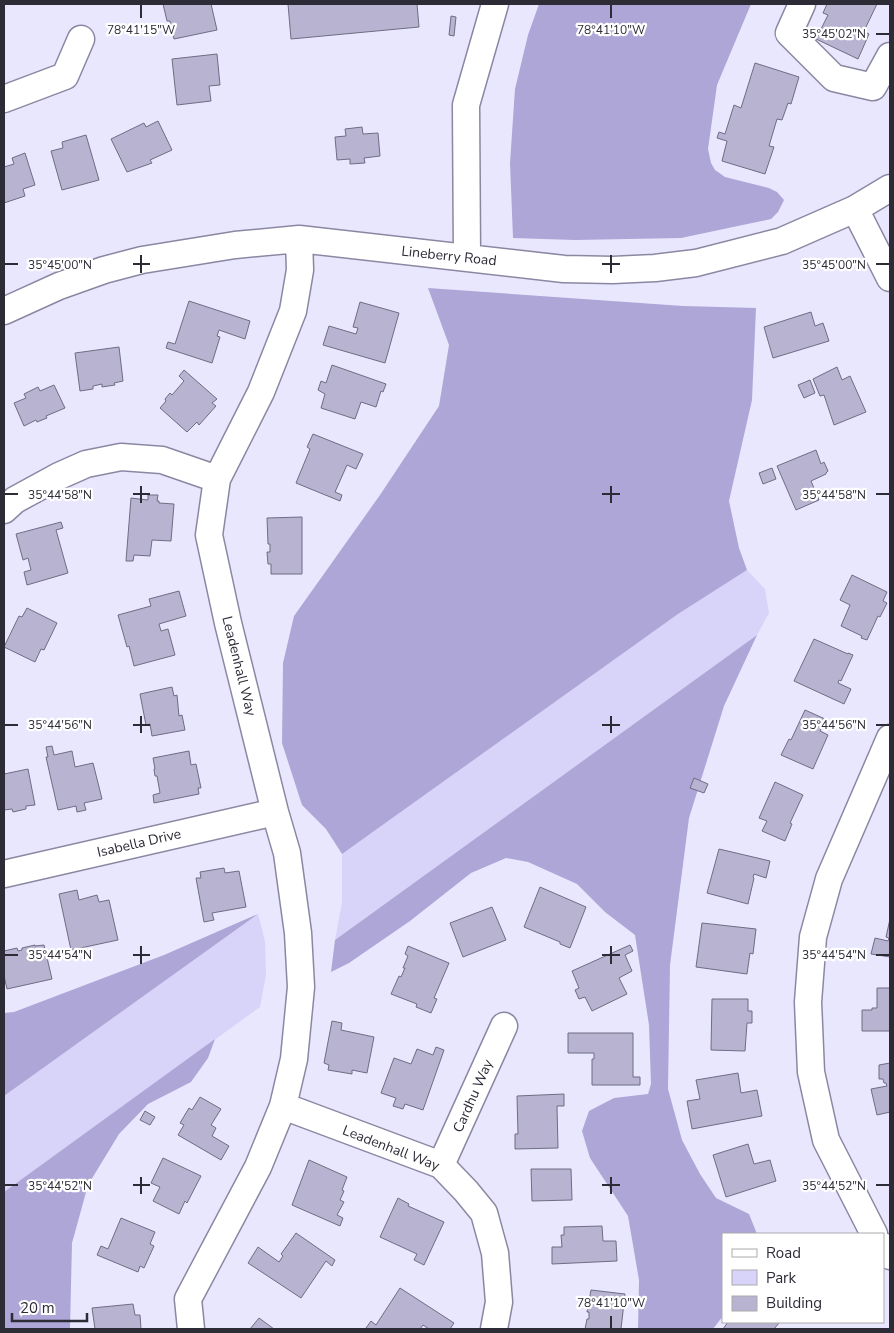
<svg xmlns="http://www.w3.org/2000/svg" width="894" height="1333" font-family="'Nunito Sans',sans-serif">
<style>
.green{fill:#d8d3f9}
.forest{fill:#ada6d7}
.building{fill:#b7b3d0;stroke:#6f6c85}
.lines{fill:none;stroke-linecap:round;stroke-linejoin:round}
.minor-casing{stroke:#8b87a2;stroke-width:29}
.minor{stroke:#fff;stroke-width:26}
.ticks{fill:none;stroke:#2d2b36;stroke-width:2}
.labels{text-anchor:middle;dominant-baseline:central;stroke-width:4.5;stroke-linejoin:round;paint-order:stroke}
.street-label{font-size:14px;fill:#2d2b36;stroke:#fff}
.ticks-label{font-size:12px;text-anchor:middle;fill:#2d2b36;stroke:#fff;stroke-width:4.5;stroke-linejoin:round;paint-order:stroke}
</style>
<rect width="100%" height="100%" fill="#e9e7fe"/>
<path class="green" d="M747,570l18,19 4,24 -12,22 -422,305 7,-38v-48l336,-240z
M258,914l7,27 1,34 -6,32 -256,185v-96z"/>
<path class="forest" d="M539,4h212l-34,81 -9,64 3,14 4,7 10,7 44,11 8,4 7,8 -6,12 -7,7 -90,19 -106,2 -62,-2 -3,-75 5,-74 13,-54z
M428,288l255,18 73,2 -4,92 -23,101 10,47 8,22 -69,44 -336,240 -16,-25 -24,-24 -20,-62 1,-80 11,-47 86,-121 59,-89 10,-61z
M757,635l-33,71 -35,112 -19,147 -2,124 14,51 18,34 16,24 33,16 8,20h-34v82l-10,13h-75l1,-49 -11,-64 -38,-58 -8,-27 7,-20 25,-13 34,-4 3,-10 -2,-59 -14,-90 -30,-23 -28,-28 -49,-22 -22,-4 -35,15 -61,48 -61,42 -18,9 4,-32z
M258,914l-254,182v-83l10,-1 150,-57z
M215,1039l-7,19 -17,24 -43,22 -29,30 -31,51 -16,58 -2,86h-66v-137z"/>
<path class="building" d="M163,4h48l6,26 -43,9 -4,-18h-3z
M288,4h129l2,23 -128,12z
M827,4h50l-13,27 5,3 -11,25 -42,-20 12,-24 -5,-2z
M451,16l5,1 -2,19 -5,-1z
M217,54l3,31 -11,1 2,15 -34,4 -5,-46z
M755,63l44,14 -8,27 -3,-1 -6,17 -5,-1 -8,27 5,1 -9,27 -43,-13 5,-20 -10,-3 2,-6 6,2 9,-29 7,3z
M158,121l14,29 -22,10 2,3 -25,9 -16,-33 33,-16 2,4z
M362,127l1,7 15,-1 2,23 -16,2 1,5 -15,1v-5l-13,1 -2,-23 11,-1 -1,-7z
M86,135l13,45 -37,10 -11,-39 12,-3 -1,-6z
M25,153l10,32 -12,4 2,7 -21,7v-36l10,-3 -2,-6z
M189,301l61,20 -5,18 -26,-9 -2,6 3,1 -8,26 -46,-15 2,-6 7,2z
M360,302l39,11 -14,50 -62,-18 6,-19 27,8 2,-6 -5,-1z
M811,312l4,14 8,-3 6,18 -56,17 -9,-31z
M119,347l4,34 -9,2 1,2 -13,2v-3l-9,2v3l-13,2 -5,-38z
M332,365l54,19 -3,8 -2,-1 -5,16 -15,-5 -6,17 -34,-11 4,-14 -7,-4 3,-9 5,2z
M837,367l5,13 8,-4 16,36 -32,13 -10,-30 -4,1 -7,-17z
M184,370l33,29 -5,4 4,3 -17,19 -2,-3 -10,10 -27,-24 6,-7 -1,-2 5,-6 2,2 12,-14 -5,-5z
M810,380l5,13 -11,5 -6,-13z
M54,385l11,23 -19,8 1,2 -10,4 -1,-2 -12,6 -10,-23 12,-5 -2,-4 14,-7 2,4z
M313,434l50,20 -7,15 -9,-4 -12,27 7,3 -2,6 -44,-18 14,-34 -3,-2z
M816,450l5,14 3,-2 4,9 -2,2v1l-15,7 8,19 -23,10 -19,-44z
M772,468l4,11 -13,5 -4,-11z
M148,495h10l-1,6h2v2l15,1 -3,37 -19,-1 -2,16 -16,-1 -1,6h-7l5,-63 17,2z
M302,517v57h-31v-10h-3l-1,-12h3v-8h-2l-1,-26z
M61,522l2,6 -7,2 12,43 -41,12 -3,-13 7,-2 -3,-12 -5,2 -7,-26z
M852,575l35,17 -4,9 4,2 -7,14 -2,-1 -11,24 -6,-2 1,-2 -21,-10 9,-21 -10,-5z
M179,591l7,25 -27,8 2,7 7,-2 7,26 -41,11 -5,-20 -2,1 -9,-32 33,-9 -2,-7z
M27,608l30,15 -13,27 -3,-1 -6,13 -31,-15 15,-31 3,1z
M814,639l34,15v-1l5,2 -12,26 -2,-1 -1,3 13,6 -7,15 -50,-23z
M172,687l2,9 3,-1 2,21 3,-1 3,15 -33,6 -2,-12 -4,1 -6,-31z
M805,710l20,9 -5,12 8,4 -15,34 -32,-14 8,-16 2,1z
M52,746l2,9 18,-4 3,16 18,-4 9,36 -18,4 2,7 -9,2 -1,-6 -18,4 -12,-53h2l-2,-10z
M189,751l2,14 5,-1 5,24h-3l1,6 -45,9 -1,-8 7,-2 -3,-17h-2l-1,-7h1l-2,-11z
M28,769l7,36 -9,1v3l-13,3 -1,-3 -8,1v-36z
M694,778l14,6 -4,9 -14,-5z
M775,782l28,13 -13,28 2,1 -7,17 -23,-10 5,-10 -8,-3z
M719,849l51,12 -4,17 -12,-4 -1,3 1,1 -6,26 -41,-11z
M224,868l1,5 14,-2 7,36 -34,6 2,7 -10,2 -8,-44h5l-1,-6z
M540,887l46,20 -16,41 -10,-4v-2l-36,-15z
M77,890l2,10 18,-5 2,7 10,-2 9,40 -47,10 -12,-56z
M492,907l14,33 -43,17 -13,-34z
M890,919v38l-19,-3 4,-16 13,3 1,-3 -3,-1z
M702,923l54,6 -3,25 -3,-1 -3,21 -51,-7z
M35,945v1l9,-1 8,34 -45,10 -3,-13v-25l13,-3 1,3 4,-1v-2z
M630,945l3,6 -8,4 7,16 -13,7 8,16 -35,17 -7,-14 -6,2 -4,-9 4,-2 -7,-17z
M408,946l41,17 -15,35 3,1 -6,14 -15,-6 1,-3 -26,-10 8,-18 2,1 4,-9h-2l5,-12 -3,-2z
M877,988h13v43h-28v-21h10v-2h5z
M712,999h36v12h4v12h-5l-2,28 -34,-1z
M332,1021l10,2 -1,7 33,7 -7,36 -15,-3v4l-24,-4 1,-5 -5,-2z
M568,1033h65v44h7v8h-48v-26h2v-6h-26z
M436,1047l8,3 -21,60 -18,-6 -2,5 -10,-3 3,-8 -15,-5 13,-35 17,6 6,-15 16,6z
M890,1063v49l-13,3 -6,-26 16,-3 -1,-3h-2l-1,-4h-4v-14z
M738,1073l3,20 16,-3 5,26 -70,13 -5,-28 13,-2 -4,-19z
M564,1094v12h-7l1,42 -43,1v-15h3l-1,-38z
M200,1097l21,12 -10,16 5,3 -4,8 17,10 -8,14 -43,-25 6,-10 -4,-2 9,-15 3,2z
M145,1111l10,6 -5,8 -10,-5z
M748,1144l6,20 16,-4 6,21 -50,16 -13,-42z
M163,1158l38,18 -14,27 -2,-2 -6,13 -26,-13 7,-14 -9,-4z
M309,1160l38,17 -5,13 2,1 -4,9 4,2 -7,13 6,3 -3,8 -48,-21z
M531,1169h40l1,31 -40,1z
M398,1198l11,6 -1,2 36,16 -20,43 -10,-5 3,-6 -37,-17z
M121,1218l34,14 -5,12 4,2 -10,22 -4,-2 -2,6 -41,-17 4,-9 7,3z
M602,1226l1,15h13l1,20 -65,3v-17h10l-1,-12h3v-8z
M296,1233l39,27 -3,6 -6,-5 -25,37 -53,-35 10,-16 21,15 4,-6 -2,-2z
M400,1288l54,35 -4,6h-21l-6,-4 -3,4h-52l-2,-1 5,-7 5,4z
M591,1290l34,4 -4,35h-36l2,-10h2v-7h-2z
M133,1304l2,11h5l1,14h-46l-3,-21z
M259,1318l15,11h-24z
M728,1322h50l1,1 -5,6h-51z"/>
<g class="lines">
<defs>
<path id="minor" d="M802,4l-13,29 45,45 39,9 17,-31
M4,99l61,-23 16,-37
M855,209l35,69
M467,258l-1,-153 29,-101
M4,311l55,-25 45,-16 38,-10 93,-15 64,-6 265,30 49,1 42,-2 41,-5 86,-22 73,-32 35,-21
M4,510l11,-10 44,-24 27,-12 35,-7 41,3 55,19
M4,874l271,-62
M283,1106l158,59 25,26 18,22 11,40 4,49 -5,27
M441,1165l63,-139
M874,1234l-48,-94 -15,-68 -3,-70 5,-65 16,-58 61,-141
M883,1246l7,10
M191,1329l-3,-30 70,-132 25,-61 11,-47 7,-72 -3,-54 -11,-80 -12,-41 -47,-189 -19,-88 8,-56 44,-87 32,-81 7,-41 -1,-31"/>
</defs>
<use href="#minor" class="minor-casing"/>
<use href="#minor" class="minor"/>
</g>
<path class="ticks" d="M141,5v13M611,5v13M876,34h13M141,255v18M611,255v18M5,264h13M133,264h17M602,264h18M876,264h13M141,486v17M611,486v17M5,494h13M133,494h17M602,494h18M876,494h13M141,716v17M611,716v17M5,725h13M133,725h17M602,725h18M876,725h13M141,946v18M611,946v18M5,955h13M133,955h17M602,955h18M876,955h13M141,1177v17M611,1177v17M5,1185h13M133,1185h17M602,1185h18M876,1185h13M611,1316v12"/>
<g class="labels">
<g class="street-label">
<text transform="translate(449 256) rotate(6)">Lineberry Road</text>
<text transform="translate(239 666) rotate(76)">Leadenhall Way</text>
<text transform="translate(139 843) rotate(-13)">Isabella Drive</text>
<text transform="translate(473 1096) rotate(-66)">Cardhu Way</text>
<text transform="translate(391 1148) rotate(21)">Leadenhall Way</text>
</g>
</g>
<g class="ticks-label">
<text x="141" y="34">78°41'15"W</text>
<text x="611" y="34">78°41'10"W</text>
<text x="834" y="38">35°45'02"N</text>
<text x="60" y="269">35°45'00"N</text>
<text x="834" y="269">35°45'00"N</text>
<text x="60" y="499">35°44'58"N</text>
<text x="834" y="499">35°44'58"N</text>
<text x="60" y="729">35°44'56"N</text>
<text x="834" y="729">35°44'56"N</text>
<text x="60" y="959">35°44'54"N</text>
<text x="834" y="959">35°44'54"N</text>
<text x="60" y="1190">35°44'52"N</text>
<text x="834" y="1190">35°44'52"N</text>
<text x="611" y="1307">78°41'10"W</text>
</g>
<rect width="894" height="1333" fill="none" stroke="#2d2b36" stroke-width="10"/>
<rect x="722" y="1233" width="162" height="90" fill="#ffffff" stroke="#abaaaf"/>
<rect x="732" y="1249" width="25" height="8" fill="#ffffff" stroke="#abaaaf"/>
<text x="766" y="1258" font-size="15" fill="#2d2b36">Road</text>
<rect x="732" y="1270" width="25" height="15" fill="#d8d3f9" stroke="#abaaaf"/>
<text x="766" y="1283" font-size="15" fill="#2d2b36">Park</text>
<rect x="732" y="1296" width="25" height="15" fill="#b7b3d0" stroke="#abaaaf"/>
<text x="766" y="1308" font-size="15" fill="#2d2b36">Building</text>
<path d="M12 1313v8h75v-8" fill="none" stroke="#2d2b36" stroke-width="2.5"/>
<text x="20" y="1313" font-size="15" fill="#2d2b36" stroke="#ffffff" stroke-width="4" paint-order="stroke">20 m</text>
</svg>
